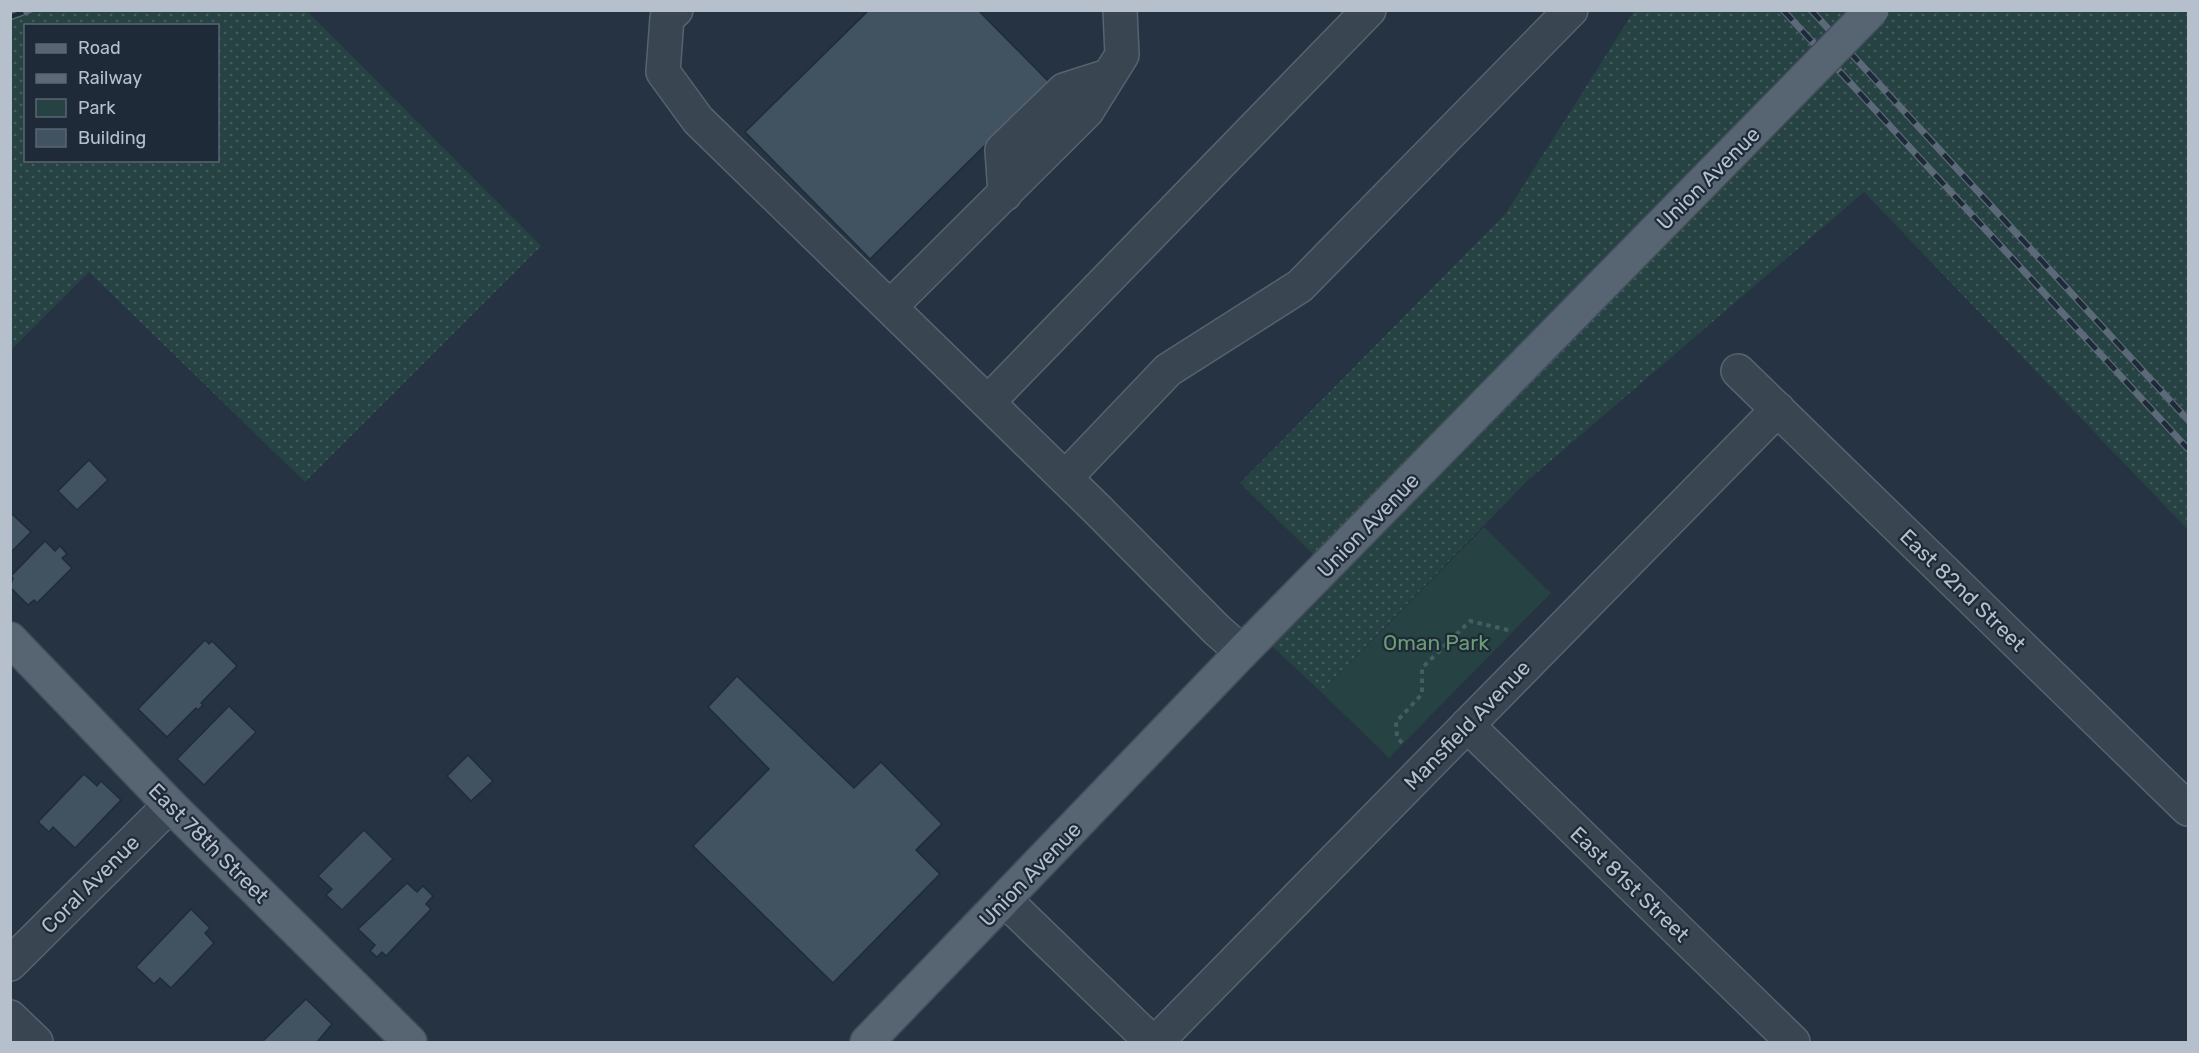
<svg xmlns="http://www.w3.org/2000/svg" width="2199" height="1053" font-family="Rubik,sans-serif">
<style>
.grass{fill:url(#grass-dots);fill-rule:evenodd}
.park{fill:#274243}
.building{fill:#415261;stroke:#202c39;stroke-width:1.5}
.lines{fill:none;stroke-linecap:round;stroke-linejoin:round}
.minor-casing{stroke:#57636f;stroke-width:36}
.major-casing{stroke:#434e5b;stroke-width:36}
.path{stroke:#455e5f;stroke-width:4;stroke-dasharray:4.5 4.5;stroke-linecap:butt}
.minor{stroke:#394551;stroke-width:33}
.major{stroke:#576471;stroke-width:33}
.rail-casing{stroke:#5b6978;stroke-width:7}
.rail{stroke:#1e2a37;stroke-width:4.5;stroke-dasharray:14;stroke-linecap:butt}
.major-bridge-casing{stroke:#434e5b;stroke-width:36;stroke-linecap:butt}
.major-bridge{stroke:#576471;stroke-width:33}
.labels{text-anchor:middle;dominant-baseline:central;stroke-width:4.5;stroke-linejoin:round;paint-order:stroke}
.street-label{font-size:21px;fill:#b6c0cc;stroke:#1e2a37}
.park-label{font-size:21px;fill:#6c9d74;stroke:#1e2a37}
</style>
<defs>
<pattern id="grass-dots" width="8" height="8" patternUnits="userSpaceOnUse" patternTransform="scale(1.5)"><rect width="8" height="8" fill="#274243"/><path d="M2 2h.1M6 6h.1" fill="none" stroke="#445c5d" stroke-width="1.8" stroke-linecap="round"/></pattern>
</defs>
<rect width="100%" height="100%" fill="#253342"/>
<path class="grass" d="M11,10l296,1 234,235 -236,236 -216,-210 -78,78zM26,26h192v134h-192z
M1634,11h554v519l-324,-338 -338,290 -205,210 -61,-57 66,-68 -86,-84 266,-270z"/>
<path class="park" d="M1484,527l67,66 -162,165 -68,-66z"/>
<path class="building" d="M869,10h109l71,72 -179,177 -125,-127z
M89,460l19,20 -31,30 -19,-19z
M10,512l21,20 -21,21z
M45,541l10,10 5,-5 7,8 -5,4 10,10 -35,35 -3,-3 -6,5 -18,-18 3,-9 -2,-2z
M205,640l4,4 3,-3 25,25 -36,37 2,2 -5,5 -2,-2 -29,29 -29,-28z
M737,676l117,112 27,-26 61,62 -26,26 24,24 -107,109 -140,-137 76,-77 -61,-62z
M229,706l27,26 -52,53 -27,-26z
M468,755l25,26 -22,20 -24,-25z
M84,774l13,12 4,-5 20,19 -46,48 -22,-21 -4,5 -11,-10z
M364,830l29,29 -51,51 -16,-15 6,-6 -14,-13z
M407,883l10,9 6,-6 10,10 -7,8 5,5 -45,47 -4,-4 -5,5 -7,-6 5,-6 -17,-16z
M191,909l19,19 -5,5 9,10 -43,45 -11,-10 -6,6 -18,-17z
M306,999l26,25 -15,18h-55z"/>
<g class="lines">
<defs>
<path id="minor" d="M676,10l-9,8 -4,54 35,48 400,390 119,120 25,22
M1005,194l-3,-44 62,-60 44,-14
M890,307l197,-196 35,-56 -2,-45
M1738,371l450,438
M988,402l381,-392
M1065,478l103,-108 132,-84 271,-276
M1467,725l326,317
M1005,900l147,142
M10,964l160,-159
M10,1017l26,25
M1156,1042l622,-633"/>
<path id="major" d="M10,639l160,166 240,237
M867,1042l375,-390 531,-541"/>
</defs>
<use href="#minor" class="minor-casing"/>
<use href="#major" class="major-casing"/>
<path class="path" d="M1402,743l-5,-6 -1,-15 26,-28v-26l48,-47 42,10"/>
<use href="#minor" class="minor"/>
<use href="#major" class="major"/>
<defs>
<path id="rail" d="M1783,10l405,439
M1811,10l377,410
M10,17l19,-7"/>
</defs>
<use href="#rail" class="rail-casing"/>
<use href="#rail" class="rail"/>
<defs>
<path id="major-bridge" d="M1773,111l99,-101"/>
</defs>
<use href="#major-bridge" class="major-bridge-casing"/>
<use href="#major-bridge" class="major-bridge"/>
</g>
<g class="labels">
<g class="street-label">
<text transform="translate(1708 178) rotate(-45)">Union Avenue</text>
<text transform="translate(1368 525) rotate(-46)">Union Avenue</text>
<text transform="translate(1963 590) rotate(44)">East 82nd Street</text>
<text transform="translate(1467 725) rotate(-46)">Mansfield Avenue</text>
<text transform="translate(209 843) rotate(45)">East 78th Street</text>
<text transform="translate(1030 874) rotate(-46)">Union Avenue</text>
<text transform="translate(90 884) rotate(-45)">Coral Avenue</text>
<text transform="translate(1630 884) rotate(44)">East 81st Street</text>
</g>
<g class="park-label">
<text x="1436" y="642">Oman Park</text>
</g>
</g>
<rect width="2199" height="1053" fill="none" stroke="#b6c0cc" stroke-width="24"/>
<rect x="24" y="24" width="195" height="138" fill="#1e2a37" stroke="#5b6673" stroke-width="1.5"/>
<rect x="36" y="44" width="30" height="9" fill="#576471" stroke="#5b6673" stroke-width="1.5"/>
<text x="78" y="54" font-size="18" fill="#b6c0cc">Road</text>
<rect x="36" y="74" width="30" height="9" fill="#5b6978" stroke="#5b6673" stroke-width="1.5"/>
<text x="78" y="84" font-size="18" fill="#b6c0cc">Railway</text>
<rect x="36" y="99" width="30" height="18" fill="#274243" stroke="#5b6673" stroke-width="1.5"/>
<text x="78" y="114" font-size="18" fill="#b6c0cc">Park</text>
<rect x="36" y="129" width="30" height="18" fill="#415261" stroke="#5b6673" stroke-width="1.5"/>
<text x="78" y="144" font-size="18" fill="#b6c0cc">Building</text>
</svg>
